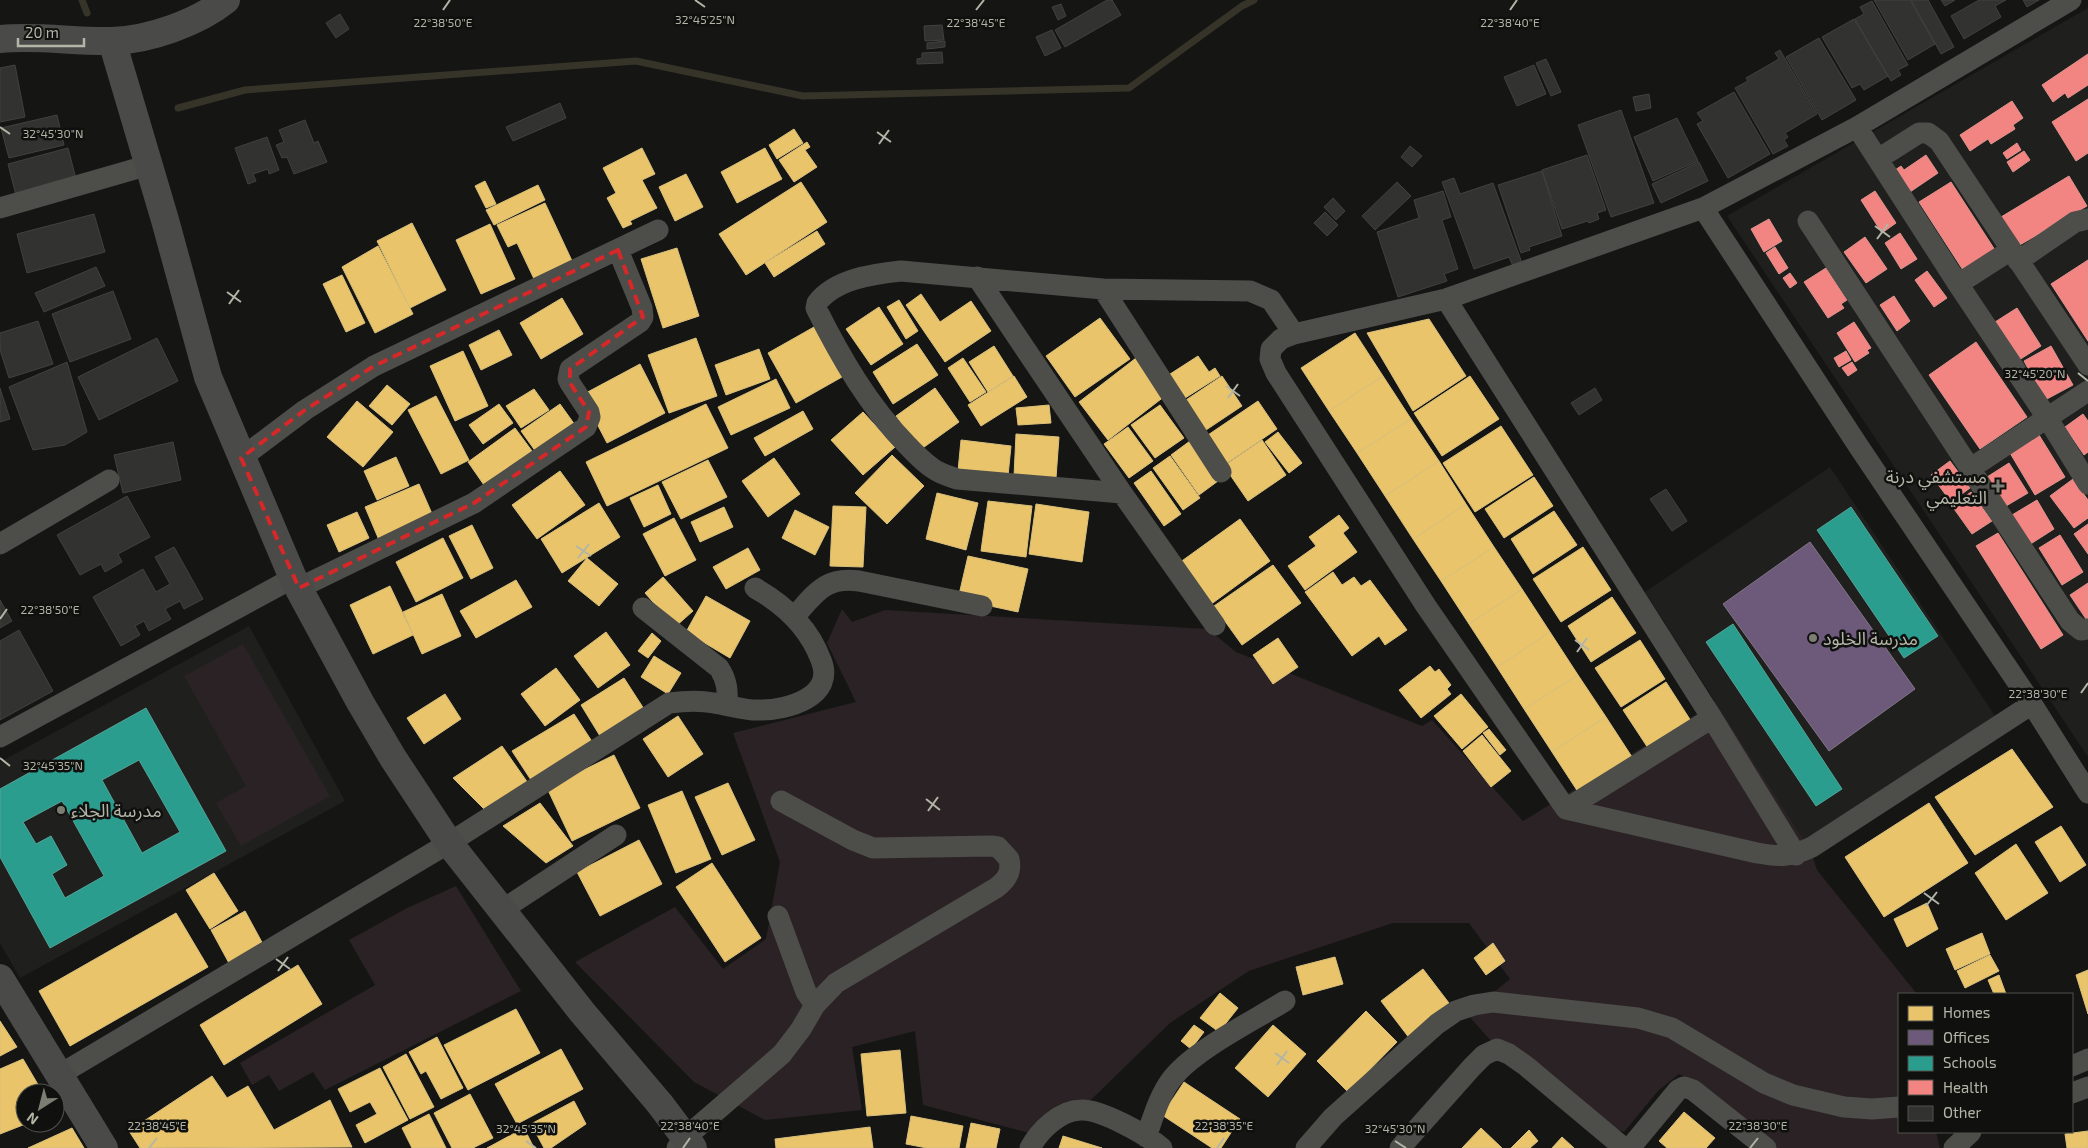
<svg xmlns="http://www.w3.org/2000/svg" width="2088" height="1148" font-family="'Exo 2','Noto Sans Arabic',sans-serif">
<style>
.built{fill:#1f201e}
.green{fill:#2a2225}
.homes{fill:#e9c46a;stroke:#d9c07c}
.offices{fill:#6d597a;stroke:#827587}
.schools{fill:#2a9d8f;stroke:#53a496;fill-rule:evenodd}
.health{fill:#f28482;stroke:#df938d}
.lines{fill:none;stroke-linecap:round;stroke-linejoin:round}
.stream{stroke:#363428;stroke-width:7}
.building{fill:#323230;stroke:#41413d}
.street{stroke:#4d4d49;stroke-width:21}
.secondary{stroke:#4a4b48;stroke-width:28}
.marked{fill:none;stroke:#d62828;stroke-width:4;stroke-dasharray:10 6;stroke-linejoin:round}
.ticks{fill:none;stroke:#b3b5a6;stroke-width:2}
.poi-dot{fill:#7c7d73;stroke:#10100f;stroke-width:2}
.labels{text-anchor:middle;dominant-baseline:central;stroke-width:5;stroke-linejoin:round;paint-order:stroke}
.poi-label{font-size:18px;fill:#b3b5a6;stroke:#10100f;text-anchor:start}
.ticks-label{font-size:12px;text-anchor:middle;fill:#b3b5a6;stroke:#10100f;stroke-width:5;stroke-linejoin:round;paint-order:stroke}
</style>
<rect width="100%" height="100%" fill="#151514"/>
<path class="built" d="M2088,8v749l-361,-541z
M1830,467l169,255 -188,129 -166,-259z
M249,626l96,175 -325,177 -20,-35v-181z"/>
<path class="green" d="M842,609l10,13 33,-12 323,19 28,23 186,74 10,-6 91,101 175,-108 17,-12 96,150 6,19 100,124h-18v138h37l4,16h-164l-79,-65 -18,-9 -21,17 -34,41 -8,-3 -124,-87 -25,-28 43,-35 -41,-56h-76l-144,48 -79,52 -107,104 -30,7 -110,-29 -8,-74 -63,16 10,63 -97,10 -71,-38 -119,-120 100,-55 48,62 43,-30 14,-77 -47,-129 123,-31 -29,-59z
M243,644l87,152 -89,50 -25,-43 30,-17 -62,-110z
M456,886l65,105 -196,99 -12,-18 -34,19 -10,-16 -17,10 -12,-22 135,-78 -26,-45 58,-32z"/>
<path class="homes" d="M794,129l9,14 -26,16 -8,-14z
M807,142l3,5 -5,3 12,17 -23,15 -15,-22z
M642,148l13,26 -13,6 15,28 -27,13 2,3 -9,4 -16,-30 9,-5 -13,-25z
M765,148l17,31 -45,24 -16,-31z
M686,174l17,33 -28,14 -16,-34z
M485,181l11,23 -10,4 -11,-22z
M801,182l26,40 -81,53 -27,-41z
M538,185l7,15 -51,25 -8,-15z
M545,203l28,60 -38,18 -18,-38 -9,4 -11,-22z
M412,223l34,67 -36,18 -33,-67z
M490,224l25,55 -34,15 -25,-54z
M817,231l8,13 -51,33 -9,-14z
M378,246l35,68 -38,19 -33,-66z
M677,248l22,68 -36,12 -22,-69z
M342,275l23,48 -19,9 -23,-48z
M921,294l19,28 31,-21 20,30 -46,31 -39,-57z
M562,298l21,36 -42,25 -21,-36z
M899,300l19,31 -12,8 -19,-32z
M879,307l24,37 -32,21 -25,-36z
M1100,318l30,41 -55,38 -29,-41z
M1429,319l37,57 -53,35 -46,-78z
M814,327l28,50 -46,26 -28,-50z
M499,330l13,25 -31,15 -12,-25z
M1355,333l28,43 -54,35 -28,-43z
M696,338l21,58 -48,17 -21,-58z
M917,344l21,31 -45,29 -20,-32z
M994,346l19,30 -25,16 -19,-30z
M759,349l11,30 -44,16 -11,-30z
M463,351l25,55 -33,15 -25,-55z
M1198,356l11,16 6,-4 5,8 -38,24 -15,-24z
M963,358l23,34 -16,10 -22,-34z
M1136,358l29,38 -57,44 -29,-38z
M640,364l25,49 -58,30 -25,-48z
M1014,376l13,21 -46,29 -13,-21z
M1222,376l20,30 -39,26 -20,-30z
M1383,376l28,43 -54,34 -28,-42z
M1470,376l29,43 -57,37 -28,-43z
M776,379l14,29 -59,27 -13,-28z
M387,385l23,19 -18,21 -23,-19z
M935,388l24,34 -39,28 -24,-34z
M534,389l15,21 -28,18 -15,-22z
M436,396l33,64 -28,14 -33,-64z
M357,401l36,31 -30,35 -36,-30z
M1258,401l19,28 -53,36 -19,-28z
M499,404l14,19 -30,21 -14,-19z
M560,404l15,21 -39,27 -15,-21z
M706,404l22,44 -121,58 -21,-44z
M1049,405l2,18 -33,2 -2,-17z
M1160,405l24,33 -29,20 -24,-33z
M803,411l10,18 -48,27 -11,-18z
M863,412l32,35 -32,28 -32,-35z
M1411,419l28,42 -54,35 -28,-43z
M1501,426l32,49 -58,37 -32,-49z
M1128,427l25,34 -24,17 -25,-34z
M515,428l17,23 -48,34 -16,-23z
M1278,432l24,31 -13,10 -24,-31z
M1016,434l43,3 -3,41 -42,-2z
M961,440l50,6 -3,30 -50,-5z
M1262,440l24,35 -38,26 -24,-35z
M1190,441l28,40 -19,14 -28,-40z
M892,455l32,31 -37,38 -32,-31z
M1170,456l30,42 -17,12 -30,-42z
M396,457l13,29 -32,14 -13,-29z
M774,458l26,36 -32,23 -26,-36z
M708,460l19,37 -46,22 -19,-37z
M1439,461l27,43 -53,35 -28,-43z
M560,471l25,34 -48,34 -25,-34z
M1151,471l30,43 -17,12 -30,-43z
M1534,477l19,29 -49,32 -19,-29z
M419,484l14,32 -54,24 -14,-33z
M658,485l13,29 -27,13 -14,-29z
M937,493l41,10 -12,47 -40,-11z
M988,501l44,5 -6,51 -45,-6z
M599,503l21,34 -58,36 -21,-34z
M1036,504l53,8 -7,50 -53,-8z
M1466,504l28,43 -53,34 -28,-42z
M833,506l33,1 -3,60 -33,-1z
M724,507l9,20 -33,15 -9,-20z
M795,510l34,17 -14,28 -33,-17z
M1554,511l23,34 -44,29 -22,-35z
M357,512l12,26 -30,14 -12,-27z
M1339,515l10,13 -6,5 14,19 -52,38 -17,-24 28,-20 -7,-9z
M674,518l22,42 -31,16 -22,-42z
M1240,519l30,42 -60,44 -31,-42z
M472,525l21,43 -22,11 -22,-43z
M443,538l20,40 -47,24 -20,-40z
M1494,547l28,42 -53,35 -28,-43z
M1583,547l28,43 -50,32 -28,-43z
M748,548l12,22 -34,19 -13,-22z
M968,556l60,13 -10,43 -60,-13z
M587,558l31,26 -19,22 -31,-25z
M1273,565l28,38 -59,42 -28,-39z
M1333,572l9,13 12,-8 7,9 9,-6 37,50 -22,15 -6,-9 -27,20 -47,-64z
M663,577l30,34 -18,16 -30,-34z
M516,580l16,27 -56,31 -16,-27z
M390,586l23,49 -40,19 -23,-49z
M1522,589l28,43 -53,35 -28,-43z
M442,594l19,42 -39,18 -19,-42z
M706,596l44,25 -20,37 -44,-26z
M1612,597l24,36 -45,29 -23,-36z
M606,632l24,33 -32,23 -24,-32z
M1550,632l28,43 -54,34 -27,-42z
M652,633l9,8 -13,17 -10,-7z
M1278,638l20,29 -25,17 -20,-29z
M1640,640l25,39 -44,28 -26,-39z
M654,656l27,17 -13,21 -27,-17z
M1430,666l5,6 4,-3 12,16 -4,4 4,5 -30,24 -22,-28z
M556,668l24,32 -35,26 -24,-32z
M1578,675l28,42 -54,35 -28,-43z
M624,678l20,31 -44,27 -19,-31z
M1666,682l25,39 -43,27 -25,-38z
M445,694l16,25 -37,25 -17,-26z
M1461,694l27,33 -26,22 -28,-33z
M574,714l19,29 -62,37 -19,-29z
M678,716l25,38 -35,23 -25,-38z
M1606,717l28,43 -54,35 -28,-43z
M1489,729l17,21 -6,5 -17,-22z
M1482,735l29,36 -20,16 -28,-36z
M502,746l26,37 -44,26 -31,-31z
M2012,749l41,58 -78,48 -40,-58z
M614,755l26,53 -68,33 -25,-53z
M728,783l27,57 -33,15 -27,-58z
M682,791l29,68 -35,14 -28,-68z
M540,803l33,43 -27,17 -43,-37z
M1929,803l39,60 -84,54 -39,-60z
M2061,826l25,39 -26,17 -25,-40z
M639,840l23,44 -62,32 -23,-44z
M2016,844l32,49 -42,27 -31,-47z
M712,863l49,75 -36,24 -49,-75z
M214,873l24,38 -28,18 -24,-39z
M1927,903l11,26 -31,18 -13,-28z
M245,911l19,35 -34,19 -19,-35z
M176,913l32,54 -138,79 -31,-55z
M1982,933l8,21 -35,16 -9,-21z
M1493,943l12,18 -19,14 -12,-17z
M1990,955l9,16 -34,17 -8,-17z
M1335,957l8,27 -40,11 -7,-28z
M298,965l24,39 -98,61 -24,-40z
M1423,969l29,38 -42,32 -29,-38z
M2088,970v44l-12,-39z
M1999,975l7,19h-12l-6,-14z
M1220,993l18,15 -19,24 -19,-14z
M516,1009l24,44 -72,37 -24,-45z
M1366,1011l31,31 -49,50 -31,-31z
M0,1021l17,26 -17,9z
M1194,1025l10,7 -13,17 -10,-8z
M1273,1025l33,29 -38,43 -33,-29z
M437,1037l26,51 -22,11 -15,-28 -5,3 -12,-22z
M561,1049l22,40 -66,35 -22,-40z
M900,1050l6,63 -39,3 -6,-62z
M406,1054l28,53 -24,12 -27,-52z
M23,1059l20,34h-18v30h3l-28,11v-65z
M380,1068l28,52 -43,23 -9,-18 21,-11 -7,-12 -20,10 -12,-23z
M212,1076l15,22 21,-12 26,44 56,-30 22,47 -212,1 -11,-17z
M1184,1082l56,37 -19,29h-9l-50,-33z
M470,1094l23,44 -20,10h-21l-18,-35z
M574,1101l12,23 -35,24h-7l-13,-24z
M1684,1112l31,26 -9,10h-39l-8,-7z
M429,1114l17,34h-34l-10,-20z
M911,1116l52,10 -4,22h-32l-21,-4z
M971,1123l29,6 -4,19h-30z
M870,1127l3,21h-97l-1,-9z
M72,1128l12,20h-56z
M524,1128l10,20h-47z
M1481,1128l21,20h-40z
M1529,1130l9,11 -8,7h-19z
M2088,1131v17h-21l-2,-14z
M1063,1136l39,12h-43z
M1562,1137l12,11h-22z"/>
<path class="offices" d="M1810,542l105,147 -86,62 -106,-147z"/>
<path class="schools" d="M1851,507l87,129 -34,22 -87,-128z
M1733,624l109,165 -26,17 -110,-164z
M146,708l80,143 -176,97 -50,-91v-68zM139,760l41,72 -38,21 -40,-73zM62,801l42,75 -39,22 -13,-24 15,-9 -16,-29 -15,8 -13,-22z"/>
<path class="health" d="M2088,54v31l-20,13 -3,-5 -12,9 -11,-17z
M2088,99v54l-12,8 -24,-39z
M2012,101l11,17 -10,7 2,4 -24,15 -3,-5 -18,12 -10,-16z
M2017,143l4,7 -14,9 -4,-6z
M2024,151l6,9 -17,12 -6,-10z
M1926,155l12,18 -28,19 -15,-22 6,-4 3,4z
M2069,176l18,30 -69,40 -17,-29z
M1951,182l44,68 -32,20 -44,-68z
M1875,191l21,32 -14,10 -21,-33z
M1769,219l13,22 -18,11 -13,-23z
M1900,233l17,26 -16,10 -16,-26z
M1865,237l22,32 -21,14 -22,-31z
M1775,247l13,21 -9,6 -13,-21z
M2088,260v81l-37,-57z
M1826,268l21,32 -6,4 3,4 -16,10 -24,-36z
M1927,271l20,27 -13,9 -19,-27z
M1790,273l7,10 -7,5 -7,-10z
M1894,296l16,25 -13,10 -17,-26z
M2017,308l24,38 -22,14 -24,-38z
M1854,322l17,26 -4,2 2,3 -14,9 -18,-29z
M1976,342l51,75 -47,32 -51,-74z
M2051,346l22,39 -28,15 -21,-39z
M1846,351l5,9 -12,7 -5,-9z
M1852,362l5,8 -9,6 -6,-8z
M2083,414l5,7v31l-4,3 -19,-28z
M2039,435l26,42 -30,18 -25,-42z
M1950,461l20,27 -19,14 -20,-27z
M2009,463l19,30 -22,13 -19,-29z
M2073,479l15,21v18l-14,10 -24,-32z
M1971,492l21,29 -20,13 -20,-28z
M2037,500l17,29 -25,16 -17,-30z
M2088,524v30l-14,-20z
M1998,533l65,102 -22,14 -65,-103z
M2060,535l23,37 -21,13 -23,-37z
M2088,583v39l-18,-27z"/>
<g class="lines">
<path class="stream" d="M82,0l5,13
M178,108l67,-18 391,-29 167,35 326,-8 113,-82 12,-6"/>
</g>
<path class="building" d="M1107,0h5l9,15 -56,32 -10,-17z
M1874,0h36l25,44 -27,16z
M1911,0h17l26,47 -13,7z
M1941,0h14l-10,6z
M1979,0h27l-11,6 6,11 -37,22 -13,-23z
M2023,0h16l-12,7z
M1872,1l36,64 -10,5 3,5 -10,6 -36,-62 9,-5 -4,-7z
M1061,4l5,12 -8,4 -6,-13z
M340,14l9,15 -13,9 -10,-15z
M1854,19l34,57 -24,14 -4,-6 -8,4 -30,-51z
M942,25l2,15 -19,1 -1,-15z
M1052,30l9,18 -16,8 -9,-19z
M1819,38l37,62 -34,20 -36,-63z
M945,41v6l-18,2v-6z
M1780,50l37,64 -32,19 3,4 -4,3 4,6 -15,8 -38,-66 13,-7 -2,-3 33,-19 -4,-6z
M942,52l1,11 -26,1v-5l5,-1v-5z
M1546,59l15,33 -10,4 -15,-33z
M15,65l10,52 -25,5v-54z
M1534,65l12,29 -29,12 -13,-29z
M1734,92l36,62 -42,24 -31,-54 6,-3 -6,-8z
M1649,94l2,14 -15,3 -3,-14z
M560,103l6,15 -53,23 -7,-14z
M1621,110l33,93 -43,14 -33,-92z
M57,115l7,30 -55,13 -8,-30z
M1677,118l21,43 -45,20 -19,-44z
M305,120l9,23 4,-2 9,21 -33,12 -7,-17 -5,1 -6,-13 8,-3 -5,-12z
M267,137l12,33 -10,4 -1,-5 -15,5 3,7 -8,3 -13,-36z
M1410,146l12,10 -10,11 -11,-10z
M68,148l9,35 -60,16 -9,-35z
M1587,155l19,55 -9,3 2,6 -10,4 -1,-2 -26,8 -20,-59z
M1699,162l9,19 -47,22 -9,-19z
M1542,171l20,65 -33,11 1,3 -9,3 -23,-68z
M1454,178l6,16 33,-11 29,80 -9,3 -4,-9 -35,12 -32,-87z
M1397,182l14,14 -36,34 -13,-14z
M1443,191l8,26 -9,3 16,49 -14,5 3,7 -49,16 -21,-65 42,-14 -5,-18z
M1333,198l12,13 -9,9 -12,-13z
M1325,212l13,13 -11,11 -13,-13z
M94,214l11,38 -78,21 -10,-39z
M96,267l9,19 -61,26 -9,-19z
M113,291l18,48 -61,23 -18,-48z
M38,321l15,43 -44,14 -9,-28v-17z
M157,338l21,43 -79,39 -21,-43z
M67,362l20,70 -22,13 -32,5 -24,-63z
M0,388l10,31 -10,3z
M1595,388l7,12 -23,15 -8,-12z
M173,442l8,38 -58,13 -9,-38z
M1666,489l21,32 -15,10 -22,-32z
M127,496l23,41 -32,17 4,8 -17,10 -4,-8 -21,11 -23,-40z
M174,547l29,52 -19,10 -4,-8 -15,8 6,10 -22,12 -5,-10 -9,5 5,9 -19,11 -28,-49 50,-28 13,23 14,-8 -15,-27z
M0,600l12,21 -12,7z
M19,630l34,61 -53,29v-79z"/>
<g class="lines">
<path class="street" d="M1857,127l101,157 90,135 40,65
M1878,159l41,-26h9l11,8 149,224
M0,208l149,-43
M1703,208l156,239 173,257 56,89
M1808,221l262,400 11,9 7,-1
M2018,261l57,-39 13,-3
M977,277l145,216 93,132
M1958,284l53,-34
M1103,289l118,183
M1446,299l266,419 84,137
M1294,334l152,-35 257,-91 154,-81 214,-127
M241,458l64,-48 69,-44 284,-136
M1971,468l117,-77
M1122,493l-165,-14c-6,-2 -12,-4 -18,-7 -12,-6 -22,-17 -32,-27 -39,-40 -66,-87 -91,-137l1,-5c18,-24 56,-29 84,-32l202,18 147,2 21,9 23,34 -13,5 -10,10 -1,10 6,14 150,233 140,203 191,44c23,4 34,4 55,-6l220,-143
M0,544l109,-64
M299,588l175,-85 112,-76 4,-10 -1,-5 -19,-29 -2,-4 2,-10 70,-47 3,-5 -1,-9 -24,-58
M643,608l76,60c8,12 9,23 8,37
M794,617c21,-23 31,-41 65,-36l123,25
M0,737l293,-159
M1566,809l146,-91
M502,910l114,-75
M778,916l28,76 9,13
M2072,1066l16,-7
M59,1075l390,-232 220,-140c15,-2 30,-3 45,0 15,2 31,8 46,7 27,0 76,-13 61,-50 -12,-33 -36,-55 -66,-72
M2072,1093l16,-6
M1146,1137c7,-19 13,-41 25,-57 21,-29 82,-59 114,-79
M677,1148l9,-11 96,-83 19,-25 14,-24 21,-22 160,-95c11,-8 16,-16 13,-29l-11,-12 -7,-1 -118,2 -20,-8 -72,-39
M1030,1148c9,-17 30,-38 51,-38 20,-1 66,25 81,38
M1306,1148l27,-31 104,-93 19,-13 18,-6 19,-3 145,16 34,10 92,55 29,12 51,12 28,2 27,-2
M1400,1148l72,-81 12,-12 13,-6 12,5 17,12 98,82
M1630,1148l48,-58 6,-3 9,3 73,58
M1954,1148l17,-16"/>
<path class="secondary" d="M0,39c37,-4 74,3 112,2 37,-1 85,-18 114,-41
M112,41l53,179 43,157 85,201 67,124 33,56 56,85 133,169 78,92 33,44
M0,978l104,170"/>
</g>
<path class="marked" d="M618,250l25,67 -73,52v14l19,29 -3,15 -112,76 -175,85 -58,-130 64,-48 69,-44z"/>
<path class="ticks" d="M695,0l10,7M443,10l7,-10M976,10l8,-10M1510,10l7,-10M0,127l10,7M877,132l14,10M879,144l10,-14M1875,226l15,11M1877,239l11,-15M227,292l14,10M229,304l10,-14M2078,373l10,8M1226,386l14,10M1228,398l10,-14M576,546l15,10M578,558l11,-14M0,619l7,-10M1575,640l14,10M1577,652l10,-14M2081,693l7,-10M0,758l10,8M926,799l14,11M928,811l10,-14M1924,893l15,11M1926,906l11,-14M276,959l14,10M278,971l10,-14M1275,1053l14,10M1277,1065l10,-14M526,1141l10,7M1395,1141l11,7M149,1148l8,-10M683,1148l7,-10M1217,1148l7,-10M1750,1148l8,-10"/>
<g class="poi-dot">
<path d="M1995.5 478.5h5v5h5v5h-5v5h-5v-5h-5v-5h5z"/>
<circle cx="1813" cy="638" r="5"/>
<circle cx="61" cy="810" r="5"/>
</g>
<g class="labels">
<g class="poi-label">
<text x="1987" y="476" text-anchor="end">مستشفي درنة<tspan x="1987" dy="21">التعليمي</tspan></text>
<text x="1823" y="638">مدرسة الخلود</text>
<text x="71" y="810">مدرسة الجلاء</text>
</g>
</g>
<g class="ticks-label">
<text x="705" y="24">32°45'25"N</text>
<text x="443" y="27">22°38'50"E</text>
<text x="976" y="27">22°38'45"E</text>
<text x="1510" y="27">22°38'40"E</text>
<text x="53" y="138">32°45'30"N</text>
<text x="2035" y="378">32°45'20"N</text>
<text x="50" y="614">22°38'50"E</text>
<text x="2038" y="698">22°38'30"E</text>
<text x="53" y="770">32°45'35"N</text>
<text x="157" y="1130">22°38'45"E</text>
<text x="690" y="1130">22°38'40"E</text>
<text x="1224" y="1130">22°38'35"E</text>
<text x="1758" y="1130">22°38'30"E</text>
<text x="526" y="1133">32°45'35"N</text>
<text x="1395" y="1133">32°45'30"N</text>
</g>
<rect x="1898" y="993" width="175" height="140" fill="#10100f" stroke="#51524b"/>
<rect x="1908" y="1006" width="25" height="15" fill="#e9c46a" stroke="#51524b"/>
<text x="1943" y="1018" font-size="15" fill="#b3b5a6">Homes</text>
<rect x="1908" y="1030" width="25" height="15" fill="#6d597a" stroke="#51524b"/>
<text x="1943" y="1043" font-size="15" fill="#b3b5a6">Offices</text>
<rect x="1908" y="1056" width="25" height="15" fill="#2a9d8f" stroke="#51524b"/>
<text x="1943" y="1068" font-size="15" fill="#b3b5a6">Schools</text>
<rect x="1908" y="1080" width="25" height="15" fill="#f28482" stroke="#51524b"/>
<text x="1943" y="1093" font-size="15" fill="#b3b5a6">Health</text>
<rect x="1908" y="1106" width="25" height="15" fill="#323230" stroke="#51524b"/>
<text x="1943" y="1118" font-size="15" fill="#b3b5a6">Other</text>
<g transform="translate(40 1108) rotate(216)"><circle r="24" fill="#10100f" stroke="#51524b"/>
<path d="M0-4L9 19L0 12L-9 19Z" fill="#7c7d73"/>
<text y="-8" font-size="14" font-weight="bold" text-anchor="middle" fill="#b3b5a6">N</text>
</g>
<path d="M18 38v8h66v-8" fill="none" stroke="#b3b5a6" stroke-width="2.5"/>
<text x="25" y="38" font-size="15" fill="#b3b5a6" stroke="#10100f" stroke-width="4" paint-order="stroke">20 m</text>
</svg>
